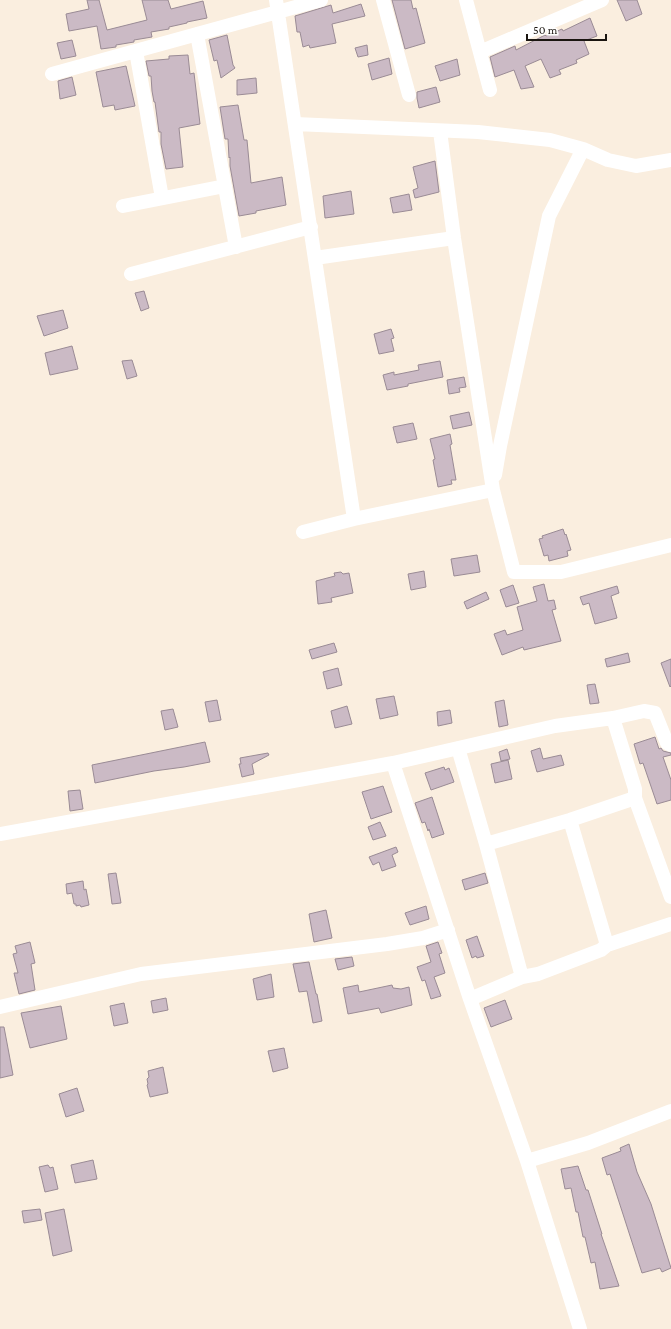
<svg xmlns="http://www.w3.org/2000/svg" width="671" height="1329" font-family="'Crimson Pro',serif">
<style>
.building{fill:#cbbac5;stroke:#9a8b95}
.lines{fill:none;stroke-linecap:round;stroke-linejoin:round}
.minor{stroke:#fff;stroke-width:14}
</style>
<rect width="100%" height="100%" fill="#faeedf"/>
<path class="building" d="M87,0h12l8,30 40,-10 -5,-20h26l3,9 32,-8 4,17 -20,4v1l-18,4v2l-18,3 1,5 -18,3v2l-18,3v2l-15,2 -4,-23 -28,5 -3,-17 23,-5z
M392,0h19l2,9 3,-1 9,35 -20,6z
M617,0h20l5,14 -16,7z
M361,4l4,12 -33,8 4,19 -26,5 -1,-3 -6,2 -3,-15h-3l-2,-16 36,-11 2,8z
M590,18l7,18 -13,5 5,13 -13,6 1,3 -18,7 2,4 -11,4 -9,-19 -16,7 9,21 -13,2 -7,-19 -19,7 -5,-20 25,-11 1,4 29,-15 1,1 16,-7 1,2z
M227,35l6,30 2,3 -14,10 -4,-18 -3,1 -5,-21z
M72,40l4,16 -15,3 -4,-16z
M367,45l1,10 -10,2 -3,-9z
M188,55l2,19 4,-1 6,51 -21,4 4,39 -17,2 -5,-25v-12h-2l-4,-30h-1l-2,-11 -1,-15h-2l-3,-15 23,-2v-3z
M389,58l3,16 -20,6 -4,-16z
M457,59l3,16 -20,6 -5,-15z
M126,66l9,40 -20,4 -1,-5 -11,2 -7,-35z
M72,77l4,18 -16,4 -2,-18z
M256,78l1,15 -20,2v-15z
M436,87l4,15 -21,6 -2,-10v-6z
M238,105l6,35h3l4,43 31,-6 4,28 -30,6v2l-17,3 -9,-50v-9l-1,1 -1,-19h-3l-5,-32z
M435,161l4,31 -24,6 -2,-8 5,-2 -5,-21z
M351,191l3,23 -29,4 -2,-22z
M409,194l3,16 -19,3 -3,-15z
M144,291l5,17 -8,3 -6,-18z
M63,310l5,18 -24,8 -7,-20z
M391,329l3,9 -3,1 3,12 -15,3 -5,-20z
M72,346l6,23 -28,6 -5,-22z
M132,360l5,16 -10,3 -5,-18z
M440,361l3,16 -35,7v2l-21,4 -4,-15 11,-3v3l25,-5 -1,-5z
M464,377l2,10 -7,1 1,4 -11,2 -2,-14z
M469,412l3,13 -19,4 -3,-13z
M413,423l4,16 -20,4 -4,-16z
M450,434l2,10 -2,1 6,35h-5l1,4 -14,3 -5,-27 2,-1 -5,-20z
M563,529l2,6 1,-1 5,16 -4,1 1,5 -19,5 -1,-6 -4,1 -5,-17 4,-1 -1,-2z
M477,555l3,17 -26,4 -3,-17z
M424,571l2,16 -15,3 -3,-16z
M341,572l2,2 6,-1 4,20 -22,5 1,4 -14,2 -2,-23 19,-5 -1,-3z
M544,584l4,17 6,-1 2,9 -4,1 9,31 -37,9 -1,-3 -21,8 -8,-21 11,-4 2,5 16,-5 -6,-23 20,-6 -4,-14z
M513,585l6,18 -13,4 -6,-17z
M617,586l2,7 -8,3 6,22 -22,6 -6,-21 -6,2 -3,-8z
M486,592l3,7 -22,10 -3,-7z
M334,643l3,9 -25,7 -3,-9z
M628,653l2,9 -23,5 -2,-8z
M671,659v27l-1,1 -9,-24z
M338,668l4,17 -15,4 -4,-17z
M595,684l4,19 -9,1 -3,-19z
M394,696l4,19 -18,4 -4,-20z
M217,700l4,20 -12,2 -4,-20z
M504,700l4,25 -9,2 -4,-25z
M347,706l5,18 -17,4 -4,-17z
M173,709l5,18 -13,3 -4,-19z
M450,710l2,13 -14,3 -1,-14z
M655,737l4,12 2,-1 2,3 8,2v2l-8,2 8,23v20l-14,4 -14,-41 -3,1 -6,-20z
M205,742l5,20 -26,5 -30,4 -59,12 -3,-18z
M540,748l3,11 18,-4 3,10 -27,7 -6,-21z
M507,749l3,10 -9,2 -2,-9z
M268,753l1,2 -17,9 2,10 -12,3 -3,-13h2l-1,-6z
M508,760l4,19 -17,4 -4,-19z
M444,767l1,3 4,-2 5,14 -23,8 -6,-17z
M383,786l9,26 -21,7 -9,-27z
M80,790l3,19 -13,2 -2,-20z
M432,797l12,37 -12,4 -3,-9 -1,2 -3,-9 -3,1 -7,-20z
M380,822l6,14 -13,4 -5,-13z
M396,847l2,5 -6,3 4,11 -14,5 -3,-9 -6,3 -4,-8z
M116,873l5,30 -9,1 -4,-30z
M485,873l3,10 -23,7 -3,-10z
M83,881l1,9 2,-1 3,16 -8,2 -1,-2 -4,1v-2h-2l-2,-11 -5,1 -1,-10z
M426,906l3,13 -19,6 -5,-12z
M326,910l6,28 -18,4 -5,-28z
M477,936l7,20 -7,2 -1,-2 -4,2 -6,-18z
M30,942l5,21 -4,1 4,26 -16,4 -5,-21h4l-5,-19 4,-1 -2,-7z
M438,942l4,11 -3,1 6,19 -11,4 7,19 -10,3 -6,-19 -3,1 -5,-14 14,-5 -5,-16z
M352,957l2,9 -16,4 -3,-11z
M309,962l7,32h1l5,27 -9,2 -6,-32 -8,1 -6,-28z
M271,974l3,23 -17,3 -4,-21z
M358,985l1,7 33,-7 1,3 8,1 8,-2 3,18 -31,8 -2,-5 -31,6 -5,-26z
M166,998l2,12 -15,3 -2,-12z
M505,1000l7,19 -21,8 -7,-19z
M124,1003l4,20 -14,3 -4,-20z
M61,1006l6,33 -37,9 -9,-35z
M0,1027h4l9,48 -13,3z
M284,1048l4,20 -15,4 -5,-21z
M163,1067l5,26 -18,4 -3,-12 1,-1 -1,-5 2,-2 -1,-6z
M77,1088l7,23 -18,6 -7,-23z
M629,1144l8,28 14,32 20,64 -9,4 -2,-4 -18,5 -32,-99 -3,1 -5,-17 19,-7 -1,-3z
M93,1160l4,19 -22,4 -4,-18z
M48,1165l2,3 3,-1 5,22 -13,3 -6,-25z
M578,1166l8,24h2l14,44h-1l18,52 -19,3 -5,-27 -4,1 -6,-26h-2l-5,-25h-2l-5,-24 -6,1 -4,-20z
M40,1209l2,11 -18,3 -2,-12z
M64,1209l8,42 -19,5 -8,-43z"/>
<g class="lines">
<path class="minor" d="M276,0l78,519
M383,0l26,95
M466,0l24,90
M197,34l39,213
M136,51l26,147
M480,52l122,-52
M52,74l269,-74
M295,124l183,8 72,8 33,9 25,11 28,6 35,-6
M440,131l14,107 39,252 21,82h47l110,-27
M123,206l102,-20
M315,258l139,-20
M131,274l180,-47
M495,475l5,-29 49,-230 34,-67
M303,532l51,-13 139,-29
M613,718l22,71v9l36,99
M458,748l28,96 36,133
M393,763l77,236 57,162 53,168
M570,820l37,125
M0,834l393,-71 162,-37 58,-8 31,-7 11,2 12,30 4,2
M486,844l84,-24 65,-22
M470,999l52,-22 16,-3 63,-24 6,-5 64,-21
M0,1007l141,-33 246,-30 36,-6 25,-8
M527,1161l61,-18 83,-32"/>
</g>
<path d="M527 34v6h79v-6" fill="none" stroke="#1a1510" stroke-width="2"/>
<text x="533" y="34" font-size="12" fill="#1a1510" stroke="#ffffff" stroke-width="3" paint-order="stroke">50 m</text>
</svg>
